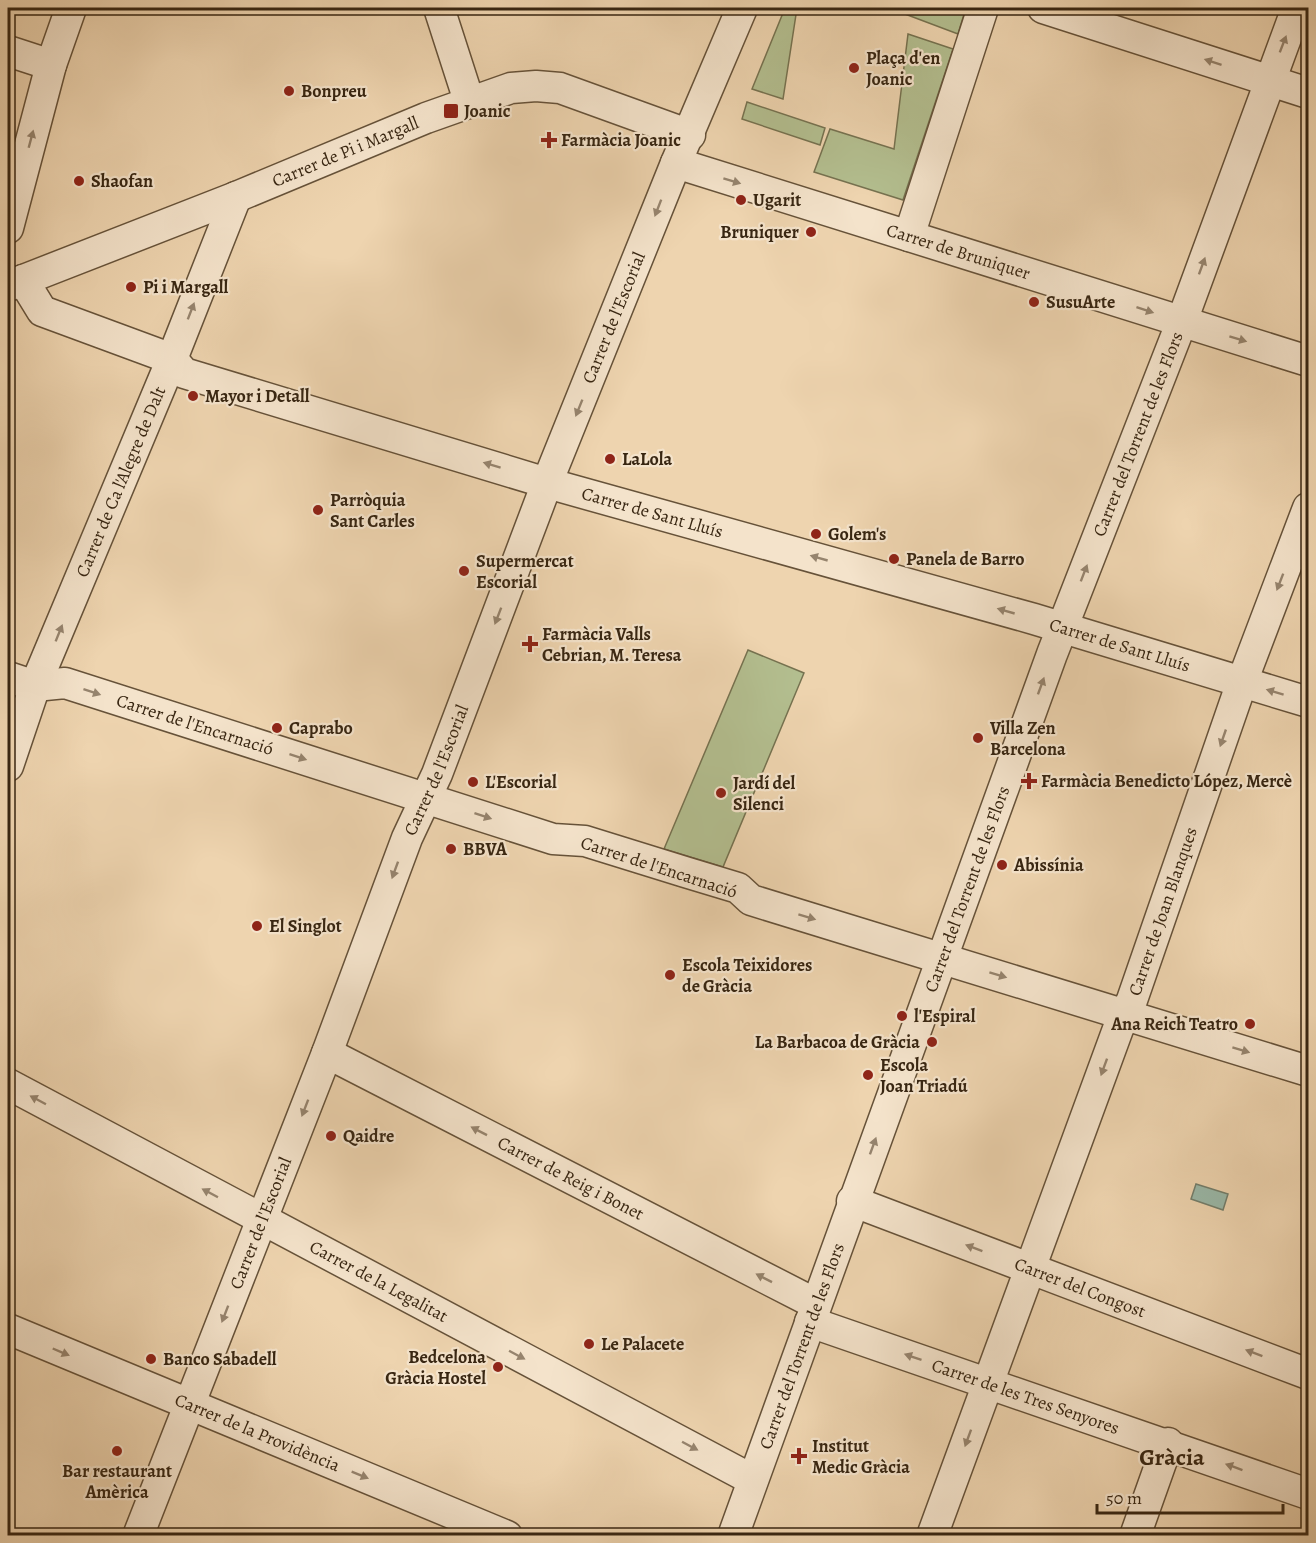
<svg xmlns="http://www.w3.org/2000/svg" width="1316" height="1543" font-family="Alegreya,serif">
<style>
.green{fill:#b3be8f;stroke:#767250;stroke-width:1.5}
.water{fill:#9ab8a8;stroke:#737e6c;stroke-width:1.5}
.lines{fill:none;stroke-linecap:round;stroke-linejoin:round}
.minor-casing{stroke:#665239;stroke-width:33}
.minor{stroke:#f4e3cb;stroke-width:30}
.oneway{fill:#96846e}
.poi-dot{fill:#8f2418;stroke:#f4e3cb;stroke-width:2}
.labels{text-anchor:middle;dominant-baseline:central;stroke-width:4.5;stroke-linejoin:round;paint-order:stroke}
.poi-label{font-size:18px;font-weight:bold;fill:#382612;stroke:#f4e3cb;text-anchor:start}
.street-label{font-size:18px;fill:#382612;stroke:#f4e3cb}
.district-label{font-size:24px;font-weight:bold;fill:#382612;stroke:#f4e3cb}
</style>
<rect width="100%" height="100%" fill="#eed4af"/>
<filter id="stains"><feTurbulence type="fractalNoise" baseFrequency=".00333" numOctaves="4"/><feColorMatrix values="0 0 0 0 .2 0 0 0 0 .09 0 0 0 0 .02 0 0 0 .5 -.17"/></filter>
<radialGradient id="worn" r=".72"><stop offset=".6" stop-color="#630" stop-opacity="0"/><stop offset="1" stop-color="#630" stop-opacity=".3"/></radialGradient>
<path class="green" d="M785,8h12l-14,91 -31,-10z
M889,8h66l10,3 -7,23z
M908,34l45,15 -50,151 -89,-28 16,-43 64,20z
M747,102l78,26 -5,17 -78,-26z
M748,650l56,23 -81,194 -59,-18z"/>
<path class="water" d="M1196,1184l32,10 -5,16 -32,-11z"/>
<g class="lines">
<defs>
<g id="minor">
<path d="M439,8l30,93"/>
<path d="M1043,8l265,85"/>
<path d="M8,51l43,14"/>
<path id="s1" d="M676,163l632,198"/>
<path d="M8,228l43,-163 20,-57"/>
<path d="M909,236l74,-228"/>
<path id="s2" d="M23,280l19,31 130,48 12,14 363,110 487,136 274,83"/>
<path id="s3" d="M8,286l228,-89 190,-79 85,-30 25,-2 24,2 130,47"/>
<path id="s4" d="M8,677l27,9 30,-3 488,156 32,2 100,31 53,16 13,12 557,171"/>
<path id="s5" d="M8,766l27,-80 137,-327 64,-162"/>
<path id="s6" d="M327,1053l489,251"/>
<path id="s7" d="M8,1084l743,395"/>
<path id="s8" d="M852,1201l456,173"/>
<path id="s9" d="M810,1322l498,172"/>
<path id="s10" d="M8,1329l499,207"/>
<path id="s11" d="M138,1536l189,-483 80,-215 30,-64 110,-291 129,-320 66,-155"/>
<path id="s12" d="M733,1536l319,-882 130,-333 115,-313"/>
<path id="s13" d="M932,1536l186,-507 14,-29 110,-318 66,-174"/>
<path d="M1135,1536l33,-93"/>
</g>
</defs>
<use href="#minor" class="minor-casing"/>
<use href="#minor" class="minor"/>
</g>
<defs><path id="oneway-solid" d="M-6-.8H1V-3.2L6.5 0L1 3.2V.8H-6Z" transform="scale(1.5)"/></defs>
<g class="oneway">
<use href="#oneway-solid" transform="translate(1283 44) rotate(-69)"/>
<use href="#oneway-solid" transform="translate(1213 62) rotate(-162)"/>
<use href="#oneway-solid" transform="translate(31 139) rotate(-75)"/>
<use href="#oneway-solid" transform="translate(732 181) rotate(17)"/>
<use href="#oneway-solid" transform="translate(658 208) rotate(111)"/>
<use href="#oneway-solid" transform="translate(1202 266) rotate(-70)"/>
<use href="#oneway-solid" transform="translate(1145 310) rotate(18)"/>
<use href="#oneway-solid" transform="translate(191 311) rotate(-69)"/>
<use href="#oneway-solid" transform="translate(1238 339) rotate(17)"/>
<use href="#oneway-solid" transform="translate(579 408) rotate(112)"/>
<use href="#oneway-solid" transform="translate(492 465) rotate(-163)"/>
<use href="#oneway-solid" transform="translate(819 558) rotate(-164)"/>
<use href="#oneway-solid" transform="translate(1084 573) rotate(-69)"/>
<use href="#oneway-solid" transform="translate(1280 582) rotate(111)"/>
<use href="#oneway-solid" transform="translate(1006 611) rotate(-164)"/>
<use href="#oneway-solid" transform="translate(498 616) rotate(111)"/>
<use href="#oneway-solid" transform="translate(59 633) rotate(-68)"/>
<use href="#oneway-solid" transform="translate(1041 686) rotate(-70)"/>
<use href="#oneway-solid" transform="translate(92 692) rotate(18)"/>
<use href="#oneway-solid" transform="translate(1275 692) rotate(-163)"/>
<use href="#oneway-solid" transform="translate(1223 738) rotate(109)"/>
<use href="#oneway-solid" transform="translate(298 757) rotate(18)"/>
<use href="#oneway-solid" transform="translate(483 816) rotate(18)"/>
<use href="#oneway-solid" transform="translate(395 870) rotate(110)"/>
<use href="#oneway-solid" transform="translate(807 917) rotate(17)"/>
<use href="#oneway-solid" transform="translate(998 975) rotate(17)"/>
<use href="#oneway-solid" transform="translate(1241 1050) rotate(17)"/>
<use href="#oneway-solid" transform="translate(1104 1067) rotate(110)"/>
<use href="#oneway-solid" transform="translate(38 1100) rotate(-152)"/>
<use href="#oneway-solid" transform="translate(305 1108) rotate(111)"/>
<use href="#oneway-solid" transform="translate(479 1131) rotate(-153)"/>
<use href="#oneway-solid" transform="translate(873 1146) rotate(-70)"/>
<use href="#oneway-solid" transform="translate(210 1193) rotate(-152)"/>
<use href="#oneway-solid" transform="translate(974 1248) rotate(-159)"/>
<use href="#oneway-solid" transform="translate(764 1278) rotate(-153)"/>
<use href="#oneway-solid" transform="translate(225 1314) rotate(111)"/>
<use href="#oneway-solid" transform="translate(61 1352) rotate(23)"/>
<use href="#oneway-solid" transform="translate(1254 1353) rotate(-159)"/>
<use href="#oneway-solid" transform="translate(517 1355) rotate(28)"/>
<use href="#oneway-solid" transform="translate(913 1357) rotate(-161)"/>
<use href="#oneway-solid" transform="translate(968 1438) rotate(110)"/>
<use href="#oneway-solid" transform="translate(690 1446) rotate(28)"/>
<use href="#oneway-solid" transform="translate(1234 1467) rotate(-160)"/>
<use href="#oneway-solid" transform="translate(360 1475) rotate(22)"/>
</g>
<g class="poi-dot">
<circle cx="854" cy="68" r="6"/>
<circle cx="289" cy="91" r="6"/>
<rect x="443" y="103" width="16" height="16" rx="3"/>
<path d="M546 131h6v6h6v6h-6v6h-6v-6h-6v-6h6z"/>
<circle cx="79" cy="181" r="6"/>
<circle cx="741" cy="200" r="6"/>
<circle cx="811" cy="232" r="6"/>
<circle cx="131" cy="287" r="6"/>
<circle cx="1034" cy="302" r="6"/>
<circle cx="193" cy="396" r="6"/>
<circle cx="610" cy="459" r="6"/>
<circle cx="318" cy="510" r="6"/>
<circle cx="816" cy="534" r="6"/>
<circle cx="894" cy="559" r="6"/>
<circle cx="464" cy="571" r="6"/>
<path d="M527 635h6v6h6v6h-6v6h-6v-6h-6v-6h6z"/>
<circle cx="277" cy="728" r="6"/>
<circle cx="978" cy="738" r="6"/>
<path d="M1026 772h6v6h6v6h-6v6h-6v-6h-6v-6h6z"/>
<circle cx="473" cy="782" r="6"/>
<circle cx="721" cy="793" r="6"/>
<circle cx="451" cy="849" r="6"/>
<circle cx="1002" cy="865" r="6"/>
<circle cx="257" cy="926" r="6"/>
<circle cx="670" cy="975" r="6"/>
<circle cx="902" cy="1016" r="6"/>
<circle cx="1250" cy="1024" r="6"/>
<circle cx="932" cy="1042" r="6"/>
<circle cx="868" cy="1075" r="6"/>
<circle cx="331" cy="1136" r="6"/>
<circle cx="589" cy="1344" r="6"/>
<circle cx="151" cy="1359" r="6"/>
<circle cx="498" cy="1367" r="6"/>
<circle cx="117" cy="1451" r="6"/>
<path d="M796 1447h6v6h6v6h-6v6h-6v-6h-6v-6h6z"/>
</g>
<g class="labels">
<g class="poi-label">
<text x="866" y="58">Plaça d'en<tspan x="866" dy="21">Joanic</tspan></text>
<text x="301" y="91">Bonpreu</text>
<text x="464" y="111">Joanic</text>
<text x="561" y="140">Farmàcia Joanic</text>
<text x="91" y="181">Shaofan</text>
<text x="753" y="200">Ugarit</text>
<text x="799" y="232" text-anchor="end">Bruniquer</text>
<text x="143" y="287">Pi i Margall</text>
<text x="1046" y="302">SusuArte</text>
<text x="205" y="396">Mayor i Detall</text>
<text x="622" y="459">LaLola</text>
<text x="330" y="500">Parròquia<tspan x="330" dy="21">Sant Carles</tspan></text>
<text x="828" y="534">Golem's</text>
<text x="906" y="559">Panela de Barro</text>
<text x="476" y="561">Supermercat<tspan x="476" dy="21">Escorial</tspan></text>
<text x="542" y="634">Farmàcia Valls<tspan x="542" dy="21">Cebrian, M. Teresa</tspan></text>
<text x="289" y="728">Caprabo</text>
<text x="990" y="728">Villa Zen<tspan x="990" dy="21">Barcelona</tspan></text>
<text x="1041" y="781">Farmàcia Benedicto López, Mercè</text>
<text x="485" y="782">L'Escorial</text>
<text x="733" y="783">Jardí del<tspan x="733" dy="21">Silenci</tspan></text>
<text x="463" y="849">BBVA</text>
<text x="1014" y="865">Abissínia</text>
<text x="269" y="926">El Singlot</text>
<text x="682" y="965">Escola Teixidores<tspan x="682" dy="21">de Gràcia</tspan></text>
<text x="914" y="1016">l'Espiral</text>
<text x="1238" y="1024" text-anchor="end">Ana Reich Teatro</text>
<text x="920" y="1042" text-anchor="end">La Barbacoa de Gràcia</text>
<text x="880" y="1065">Escola<tspan x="880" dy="21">Joan Triadú</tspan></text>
<text x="343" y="1136">Qaidre</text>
<text x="601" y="1344">Le Palacete</text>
<text x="486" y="1357" text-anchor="end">Bedcelona<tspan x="486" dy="21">Gràcia Hostel</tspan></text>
<text x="163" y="1359">Banco Sabadell</text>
<text x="812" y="1446">Institut<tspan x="812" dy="21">Medic Gràcia</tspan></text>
<text x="117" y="1471" text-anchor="middle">Bar restaurant<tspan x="117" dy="21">Amèrica</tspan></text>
</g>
<g class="street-label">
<text stroke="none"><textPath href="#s3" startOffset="363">Carrer de Pi i Margall</textPath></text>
<text stroke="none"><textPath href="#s1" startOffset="296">Carrer de Bruniquer</textPath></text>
<text stroke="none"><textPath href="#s11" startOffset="1308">Carrer de l'Escorial</textPath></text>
<text stroke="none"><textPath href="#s12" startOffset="1174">Carrer del Torrent de les Flors</textPath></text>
<text stroke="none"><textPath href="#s5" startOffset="306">Carrer de Ca l'Alegre de Dalt</textPath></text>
<text stroke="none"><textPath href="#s2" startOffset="682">Carrer de Sant Lluís</textPath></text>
<text stroke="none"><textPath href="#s2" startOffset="1168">Carrer de Sant Lluís</textPath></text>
<text stroke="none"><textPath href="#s4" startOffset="195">Carrer de l'Encarnació</textPath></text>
<text stroke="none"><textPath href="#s11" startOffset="822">Carrer de l'Escorial</textPath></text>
<text transform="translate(659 867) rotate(18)">Carrer de l'Encarnació</text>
<text stroke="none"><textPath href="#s12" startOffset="688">Carrer del Torrent de les Flors</textPath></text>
<text stroke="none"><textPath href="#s13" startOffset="666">Carrer de Joan Blanques</textPath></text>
<text stroke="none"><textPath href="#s6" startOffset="274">Carrer de Reig i Bonet</textPath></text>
<text stroke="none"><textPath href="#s11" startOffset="336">Carrer de l'Escorial</textPath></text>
<text stroke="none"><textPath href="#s7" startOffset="420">Carrer de la Legalitat</textPath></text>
<text stroke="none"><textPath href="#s8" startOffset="244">Carrer del Congost</textPath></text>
<text stroke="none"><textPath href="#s12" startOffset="202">Carrer del Torrent de les Flors</textPath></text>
<text stroke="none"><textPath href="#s9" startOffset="228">Carrer de les Tres Senyores</textPath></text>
<text stroke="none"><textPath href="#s10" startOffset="270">Carrer de la Providència</textPath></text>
</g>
<g class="district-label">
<text x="1172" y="1457">Gràcia</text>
</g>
</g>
<rect width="1316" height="1543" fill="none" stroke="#eed4af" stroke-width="30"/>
<rect x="9" y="9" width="1298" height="1525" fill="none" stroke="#382612" stroke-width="3"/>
<rect x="15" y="15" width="1286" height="1513" fill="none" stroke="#382612" stroke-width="1.5"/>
<path d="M1097 1504v9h186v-9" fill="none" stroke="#382612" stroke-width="3"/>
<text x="1106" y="1504" font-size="18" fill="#382612" stroke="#f4e3cb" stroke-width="4.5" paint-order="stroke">50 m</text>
<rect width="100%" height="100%" filter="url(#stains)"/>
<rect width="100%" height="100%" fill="url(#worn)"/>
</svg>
